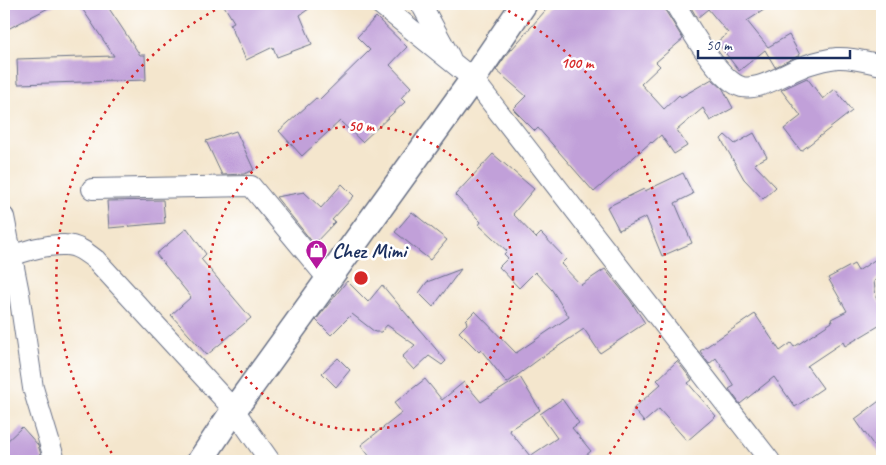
<svg xmlns="http://www.w3.org/2000/svg" width="886" height="465" font-family="Caveat,sans-serif">
<style>
.building{fill:#c1a0d9}
.lines{fill:none;stroke-linecap:round;stroke-linejoin:round}
.minor-casing{stroke:#676f85;stroke-width:22}
.tertiary-casing{stroke:#676f85;stroke-width:28}
.minor{stroke:#fff;stroke-width:20}
.tertiary{stroke:#fff;stroke-width:25}
.ring{fill:none;stroke:#d62828;stroke-width:2.5;stroke-dasharray:2.5 5}
.labels{text-anchor:middle;dominant-baseline:central;stroke-width:5;stroke-linejoin:round;paint-order:stroke}
.poi-label{font-size:21px;font-weight:bold;fill:#1b2f5e;stroke:#fff;text-anchor:start}
.centre{fill:#d62828;stroke:#fff;stroke-width:2.5}
.ring-label{font-size:15px;text-anchor:middle;font-weight:bold;fill:#d62828;stroke:#fff;stroke-width:5;stroke-linejoin:round;paint-order:stroke}
</style>
<rect width="100%" height="100%" fill="#fff"/>
<filter id="ink" filterUnits="userSpaceOnUse"><feTurbulence type="fractalNoise" baseFrequency=".02" numOctaves="2"/><feDisplacementMap in="SourceGraphic" scale="10" xChannelSelector="R" yChannelSelector="G"/><feConvolveMatrix kernelMatrix="1 2 1 2 8 2 1 2 1" color-interpolation-filters="sRGB"/></filter>
<filter id="wash" filterUnits="userSpaceOnUse"><feTurbulence type="fractalNoise" baseFrequency=".0096" numOctaves="4" result="noise"/><feDisplacementMap in="SourceGraphic" scale="20" xChannelSelector="R" yChannelSelector="G"/><feGaussianBlur stdDeviation="1.12" result="paint"/><feColorMatrix in="noise" values="0 0 0 0 0 0 0 0 0 0 0 0 0 0 0 0 0 1.4 0 .05"/><feComposite in="paint" operator="in"/></filter>
<g filter="url(#wash)">
<rect width="100%" height="100%" fill="#f4e6cd"/>
<g id="blocks">
<path class="building" d="M4,4h52l-52,27z
M79,4h27l34,51h5l1,25 -128,4 -1,-25 97,-3z
M223,4h93l-16,11 12,29 -35,13 -4,-10 -27,13 -16,-36 4,-2z
M551,4h112l2,6 18,29 -27,23 4,4 -19,18 23,25 15,-14 2,2 31,-18 11,10 10,19 -23,13 -7,-13 -26,22 10,16 -13,8 -13,-19 -9,8 -1,-1 -57,50 -56,-64 -3,3 -22,-22 13,-13 -30,-26 9,-13z
M689,4h84l-26,17 21,26 21,-12 11,20 -25,12 -10,-17 -26,21 -22,-29 11,-9 -20,-24 -11,9z
M376,17l31,30 -17,18 21,22 -10,11 4,4 -43,40 -22,-21 -38,35 -23,-25 37,-33 3,2 51,-50 -13,-13z
M807,78l16,21 12,-10 17,22 -51,40 -17,-22 17,-13 -20,-26z
M236,131l18,39 -10,4 -22,1 -16,-34z
M754,133l13,24 -13,7 22,23 -13,12 -19,-20 -23,-40 4,-4 10,9z
M493,154l41,35 -21,25 23,24 5,-5 25,26 -5,5 20,21 24,-16 25,31 15,23 -45,30 -16,-24 -46,31 -31,23 -26,-33 -2,2 -20,-20 8,-8 -1,-4 9,-9 41,42 53,-36 -17,-27 -17,-18 -16,16 -20,-21 9,-9 -4,-4 3,-3 -28,-26 2,-3 -26,-27z
M683,173l10,21 -18,9 17,40 -30,13 -16,-39 -27,13 -12,-23 37,-18 1,2z
M342,184l12,12 -22,24 3,2 -21,22 -38,-47 28,-5 17,16z
M163,200l2,23 -56,5 -2,-27z
M412,212l35,28 -17,20 -35,-28z
M187,228l19,26 -5,5 50,59 -44,37 -36,-40 20,-18 -35,-43z
M882,255v20l-8,6 2,16 6,10v17l-37,22 -2,-4 -36,24 16,22 -28,19 -21,-30 -34,27 -11,-15 5,-3 -18,-28 -7,6 -9,-13 55,-37 25,37 11,-8 3,4 38,-25 -1,-3 16,-8 -19,-33 26,-14 4,7z
M461,269l-28,38 -14,-14 8,-11z
M347,281l21,21 14,-17 64,76 -4,4 -13,-9 -15,14 -12,-13 13,-12 -28,-20 -6,7h-6l-23,-18 -21,21 -15,-15z
M338,358l12,12 -14,17 -14,-14z
M677,361l15,19 -4,3 28,33 -29,25 -28,-32 -15,13 -11,-13 28,-25 -4,-4z
M520,377l20,33 -31,20 21,26 27,-18 -17,-24 22,-15 17,24 -7,5 19,23 -12,10h-206l-12,-16 41,-32 -8,-10 31,-24 17,21 22,-18 17,20z
M882,399v58l-27,-38z
M22,427l16,18 5,16h-39v-17z"/>
</g>
</g>
<g filter="url(#ink)">
<use href="#blocks" fill-opacity="0" stroke="#676f85" stroke-width="1"/>
<g class="lines">
<defs>
<path id="minor" d="M380,4l93,75 297,382
M421,4l29,53
M675,4c12,20 44,77 67,83 19,4 47,-16 65,-22 9,-3 21,-6 30,-7 15,-1 31,4 45,7
M92,189l159,-3 77,93
M4,217l15,76 14,95 22,73
M4,258c19,-6 41,-14 61,-13 12,0 22,8 31,15l138,150 36,51"/>
<path id="tertiary" d="M200,461l34,-51 239,-331 51,-75"/>
</defs>
<use href="#minor" class="minor-casing"/>
<use href="#tertiary" class="tertiary-casing"/>
<use href="#minor" class="minor"/>
<use href="#tertiary" class="tertiary"/>
</g>
</g>
<g class="ring">
<circle cx="361" cy="278" r="152"/>
<path d="M116 459A305 305 0 0 1 227 4M495 4A305 305 0 0 1 606 459"/>
</g>
<defs>
<symbol id="shop-pin" viewBox="-11 -11 22 30"><path d="M0 17L-7.5 6A9.5 9.5 0 1 1 7.5 6Z" fill="#b5179e" stroke="#fff"/><path d="M-5-2.5h2.3a2.7 3.5 0 0 1 5.4 0H5L5.5 6h-11ZM-1.5-2.5h3a1.5 2.3 0 0 0-3 0Z" fill="#fff"/></symbol>
</defs>
<g fill-rule="evenodd">
<use href="#shop-pin" x="304" y="238" width="25" height="34"/>
</g>
<g class="labels">
<g class="poi-label">
<text x="332" y="251">Chez Mimi</text>
</g>
</g>
<circle cx="361" cy="278" r="8" class="centre"/>
<g class="ring-label">
<text x="577" y="68">100 m</text>
<text x="361" y="131">50 m</text>
</g>
<rect width="886" height="465" fill="none" stroke="#fff" stroke-width="20"/>
<path d="M698 50v8h152v-8" fill="none" stroke="#1b2f5e" stroke-width="2.5"/>
<text x="706" y="50" font-size="15" fill="#1b2f5e" stroke="#ffffff" stroke-width="4" paint-order="stroke">50 m</text>
</svg>
